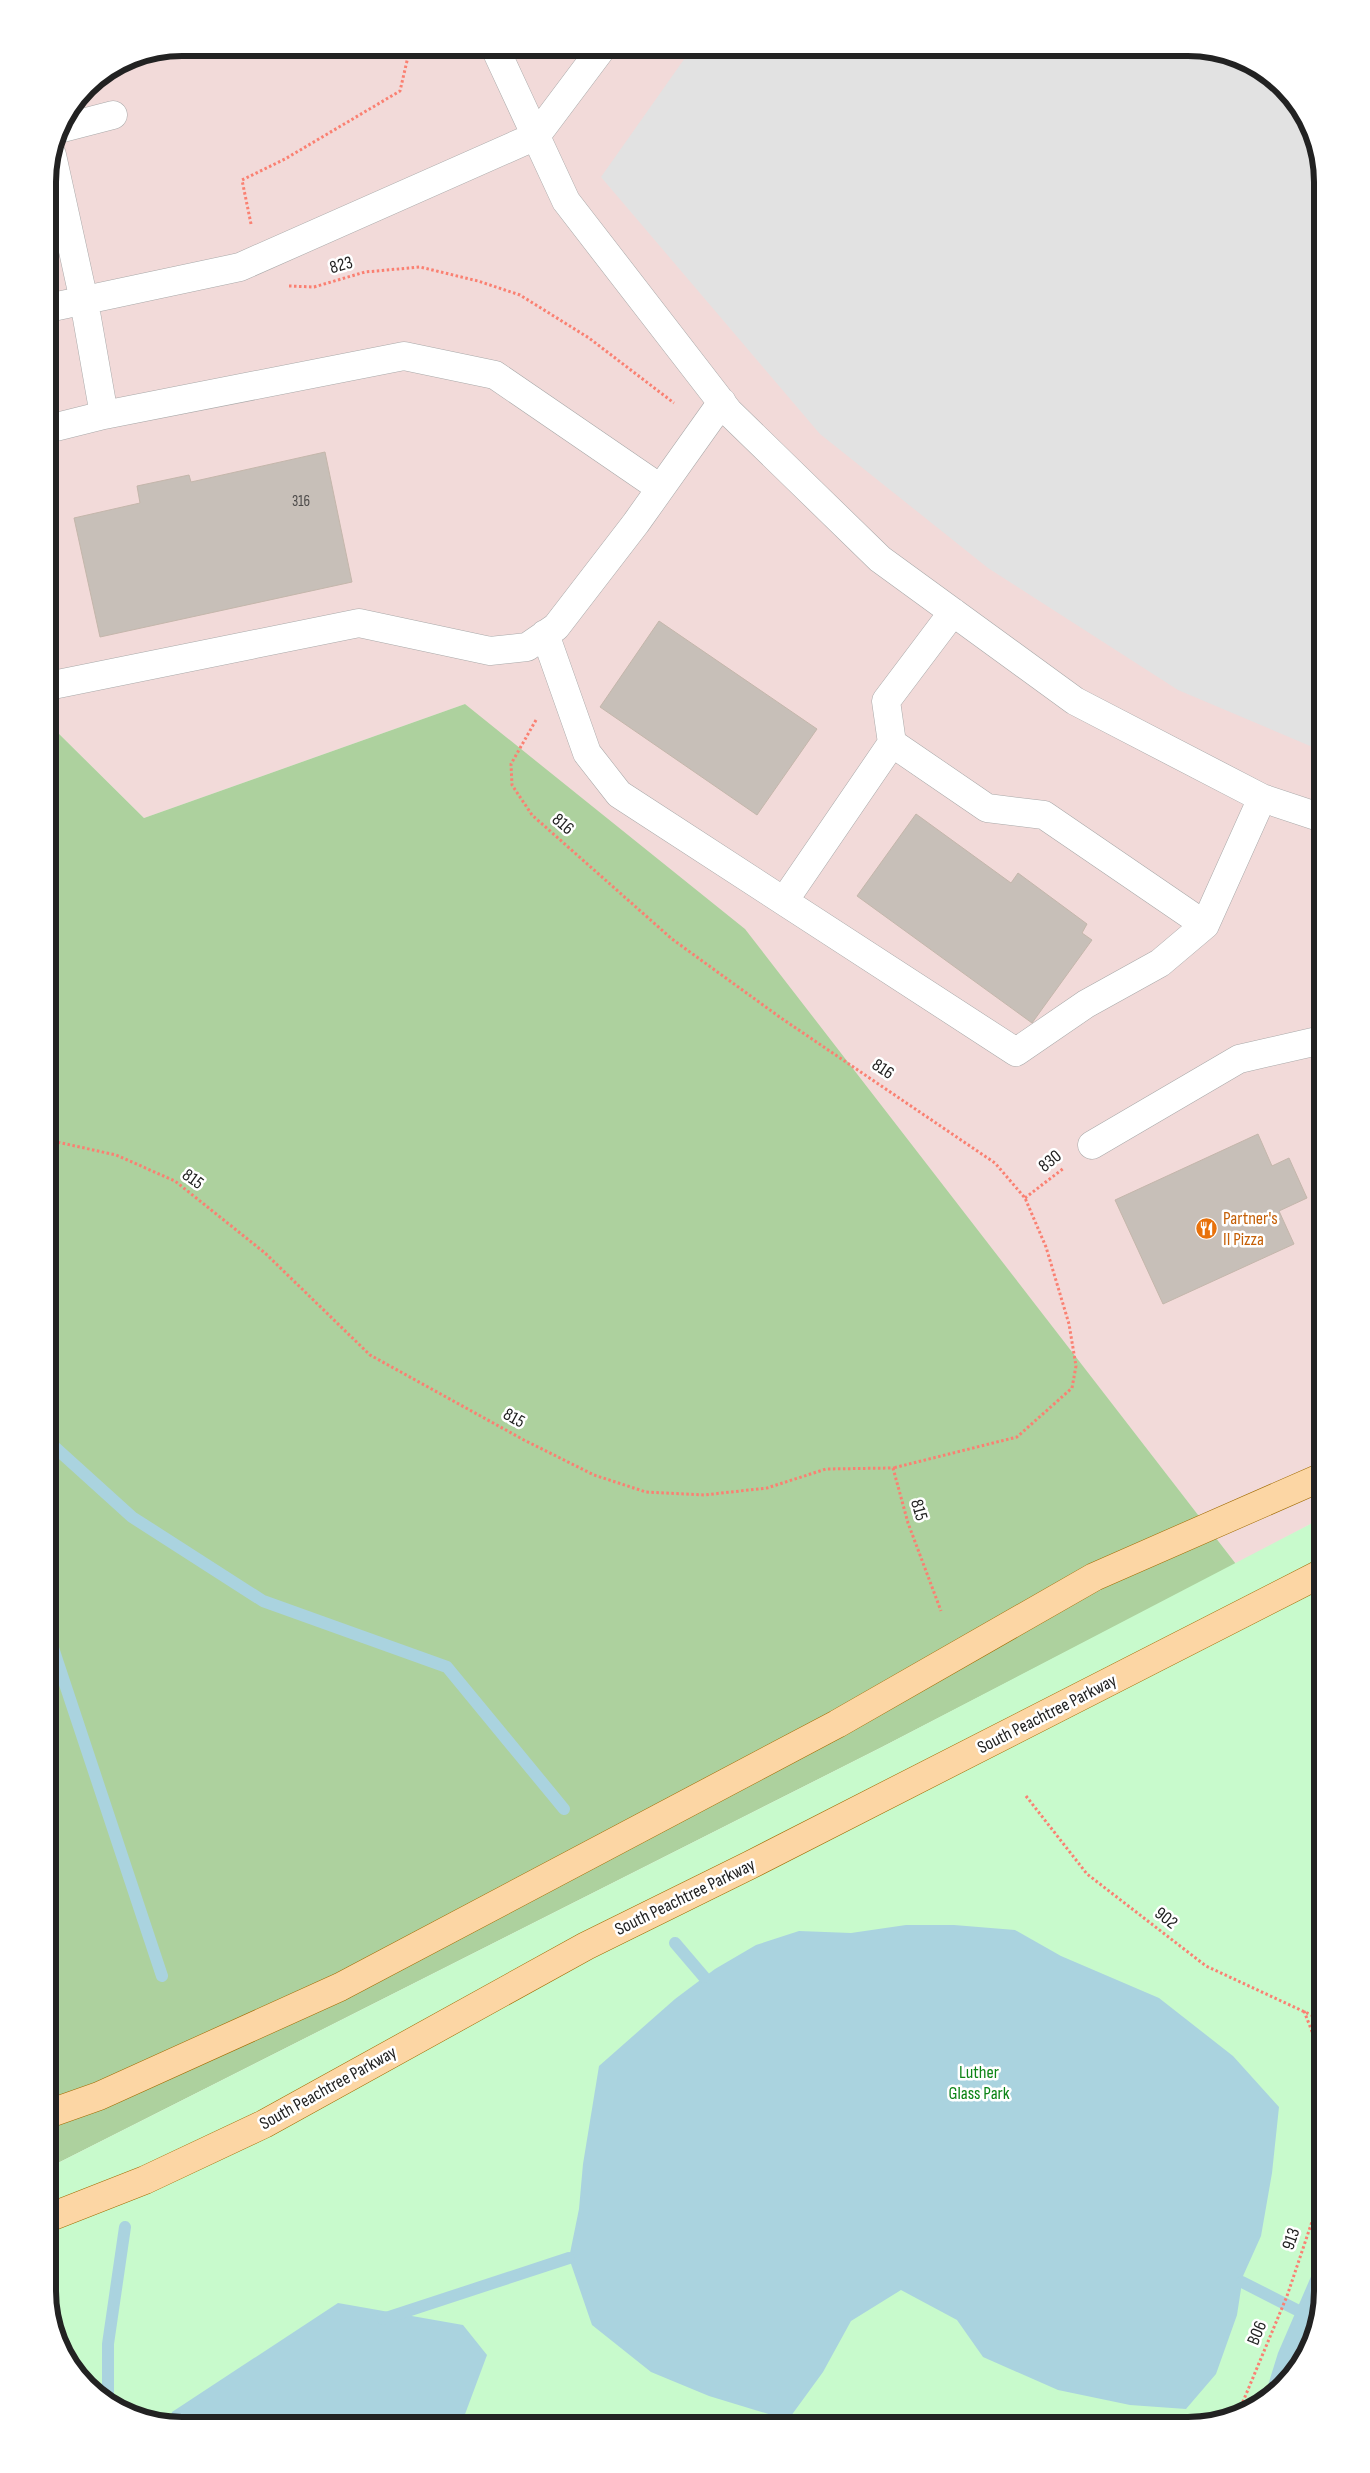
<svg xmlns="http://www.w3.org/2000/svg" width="1370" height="2473" font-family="'Sofia Sans Condensed',sans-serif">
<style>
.commercial{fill:#f2dad9}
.forest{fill:#add19e}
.park{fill:#c8facc}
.parking{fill:#e2e2e2}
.water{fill:#aad3df}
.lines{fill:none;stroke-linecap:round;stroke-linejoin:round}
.stream{stroke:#aad3df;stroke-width:12}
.building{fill:#c7bfb8;stroke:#c4b6ab}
.minor-casing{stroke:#a9a9a9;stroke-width:29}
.major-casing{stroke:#a06b00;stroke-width:29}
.path{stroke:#fa8072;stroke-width:3;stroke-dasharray:2.5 2.5;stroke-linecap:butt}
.minor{stroke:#fff;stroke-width:28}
.major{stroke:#fcd6a4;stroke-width:28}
.labels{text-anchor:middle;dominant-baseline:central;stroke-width:5;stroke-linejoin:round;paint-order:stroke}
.number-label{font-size:15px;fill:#4b4948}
.street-label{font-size:18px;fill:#222;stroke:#fff}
.food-label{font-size:18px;fill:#c56008;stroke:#fff;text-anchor:start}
.park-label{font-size:18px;fill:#0c8416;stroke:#fff}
.rim{fill:none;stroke:#222;stroke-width:6}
</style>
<rect width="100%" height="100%" fill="#f2efe9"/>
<path class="commercial" d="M182,48h1015l73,27 42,55 10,52v1336l-86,46 -307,-396 -464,-464 -321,114 -96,-95v-550l10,-43 29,-43 44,-29z"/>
<path class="forest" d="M465,704l280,225 491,635 -354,183 -834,421v-1445l96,95z"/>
<path class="park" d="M1322,1518v773l-22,74 -60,50 -52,10h-1015l-66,-22 -49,-60 -10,-52v-123l834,-421z"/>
<path class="parking" d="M692,48h505l73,27 42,55 10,52v569l-144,-61 -190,-122 -168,-134 -219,-257z"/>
<path class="water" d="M906,1925h48l61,5 46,26 98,42 74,58 46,51 -7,66 -11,63 -18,40 -6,39 -21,59 -30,35 -56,-4 -72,-15 -75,-33 -26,-37 -56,-30 -50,31 -28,51 -35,48 -79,-24 -58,-24 -59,-47 -23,-67 10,-49 4,-45 16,-98 76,-67 40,-30 41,-24 43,-14 52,2z
M1322,2251v40l-22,74 -35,30 13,-42z
M338,2303l125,22 24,30 -26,70 -291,-1 2,-12z"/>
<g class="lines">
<path class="stream" d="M48,1441l84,76 131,84 184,66 117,142
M48,1633l114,343
M675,1943l29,34
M1242,2282l55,28
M383,2319l186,-61
M108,2403v-59l17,-117"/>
</g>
<path class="building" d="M325,452l27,130 -252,55 -26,-119 66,-15 -3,-17 52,-11 2,7z
M659,621l158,108 -60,86 -157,-108z
M916,814l95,69 7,-10 69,51 -5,9 10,7 -60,83 -175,-127z
M1258,1134l14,32 17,-8 18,40 -28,13 15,33 -131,60 -48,-104z"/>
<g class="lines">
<defs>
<path id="minor" d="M495,48l71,153 163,211 151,147 195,142 187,97 60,20
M59,129l54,-14
M48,308l192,-41 296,-131 66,-88
M104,415l300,-59 91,19 165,113
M48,429l56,-14 -20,-114 -32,-146
M953,612l-67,89 6,42 95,65 57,7 161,110 57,-127
M545,634l42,119 32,41 397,258 70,-48 74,-41 45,-38
M48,686l311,-63 131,28 37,-4 29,-20 80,-104 86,-121
M784,901l108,-158
M1092,1145l147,-86 83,-19"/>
<path id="major" d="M48,2114l51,-18 241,-109 497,-263 257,-147 228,-100
M48,2218l97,-38 119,-56 322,-178 164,-81 572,-292"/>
</defs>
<use href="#minor" class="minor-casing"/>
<use href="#major" class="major-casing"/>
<path class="path" d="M251,224l-9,-44 43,-21 115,-68 10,-43
M289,286l25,1 51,-15 55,-5 58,14 42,14 69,43 85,65
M536,720l-25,44 1,21 20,30 140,124 109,79 214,145 30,35 21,49 23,77 7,42 -4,22 -55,49 -124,31
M48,1140l68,15 59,26 90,72 105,102 154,85 70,35 52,17 58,3 63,-7 59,-19 67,-1 15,55 33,88
M1025,1198l39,-30
M1026,1796l61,78 119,92 116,54
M1304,2011l18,46
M1237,2416l50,-120 35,-104"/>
<use href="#minor" class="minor"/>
<use href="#major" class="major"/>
</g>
<defs>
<symbol id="restaurant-disc" viewBox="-11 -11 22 22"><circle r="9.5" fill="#e8710a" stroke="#fff"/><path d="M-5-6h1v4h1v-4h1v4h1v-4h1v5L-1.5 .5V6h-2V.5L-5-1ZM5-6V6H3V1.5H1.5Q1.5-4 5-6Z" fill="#fff"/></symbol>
</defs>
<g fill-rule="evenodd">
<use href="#restaurant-disc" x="1194" y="1216" width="25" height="25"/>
</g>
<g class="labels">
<g class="number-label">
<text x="301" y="501">316</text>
</g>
<g class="street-label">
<text transform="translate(341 265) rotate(-16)">823</text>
<text transform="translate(563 824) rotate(41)">816</text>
<text transform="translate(883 1069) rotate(34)">816</text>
<text transform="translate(1050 1161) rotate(-39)">830</text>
<text transform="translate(193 1179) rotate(36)">815</text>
<text transform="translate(514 1418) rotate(29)">815</text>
<text transform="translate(919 1510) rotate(74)">815</text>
<text transform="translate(1047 1714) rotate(-27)">South Peachtree Parkway</text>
<text transform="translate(685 1897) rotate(-26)">South Peachtree Parkway</text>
<text transform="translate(1166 1918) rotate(38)">902</text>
<text transform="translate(328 2088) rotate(-29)">South Peachtree Parkway</text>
<text transform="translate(1291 2239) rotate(-71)">913</text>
<text transform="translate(1257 2333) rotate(-68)">B06</text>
</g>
<g class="food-label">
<text x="1223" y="1218">Partner's<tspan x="1223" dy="21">II Pizza</tspan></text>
</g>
<g class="park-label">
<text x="979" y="2072">Luther<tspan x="979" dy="21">Glass Park</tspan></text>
</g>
</g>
<path d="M0 0H1370V2473H0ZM182 56H1188A126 126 0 0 1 1314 182V2291A126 126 0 0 1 1188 2417H182A126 126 0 0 1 56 2291V182A126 126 0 0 1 182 56Z" fill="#fff" fill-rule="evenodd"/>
<path class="rim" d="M182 56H1188A126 126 0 0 1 1314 182V2291A126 126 0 0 1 1188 2417H182A126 126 0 0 1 56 2291V182A126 126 0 0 1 182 56Z"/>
</svg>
